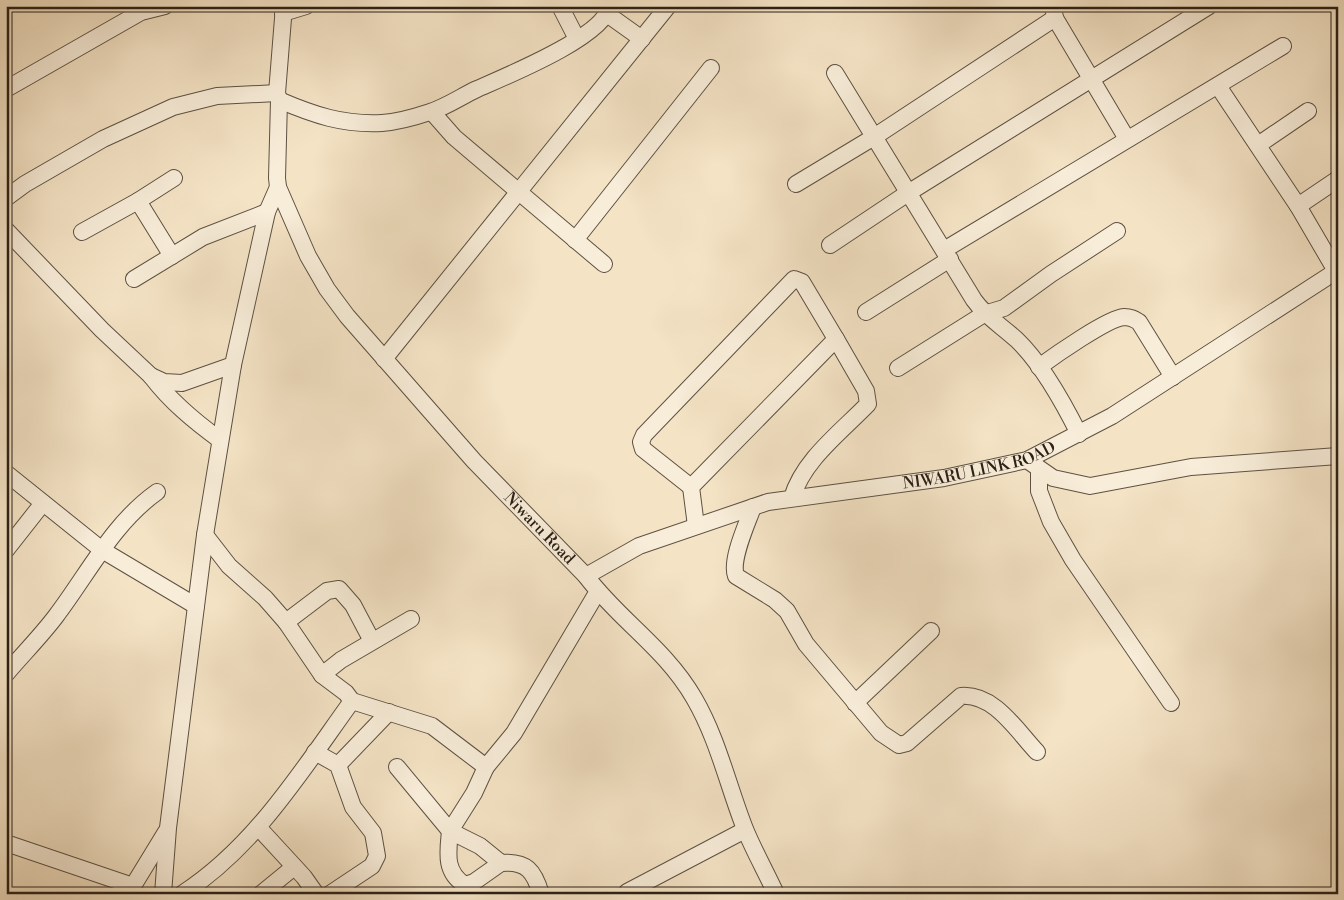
<svg xmlns="http://www.w3.org/2000/svg" width="1344" height="900" font-family="'Libre Bodoni',serif">
<style>
.lines{fill:none;stroke-linecap:round;stroke-linejoin:round}
.minor-casing{stroke:#5d5142;stroke-width:18}
.minor{stroke:#f8edd9;stroke-width:16}
.labels{text-anchor:middle;dominant-baseline:central;stroke-width:4;stroke-linejoin:round;paint-order:stroke}
.street-label{font-size:16px;fill:#2b2017;stroke:#f8edd9}
</style>
<rect width="100%" height="100%" fill="#f4e3c5"/>
<filter id="stains"><feTurbulence type="fractalNoise" baseFrequency=".004" numOctaves="4"/><feColorMatrix values="0 0 0 0 .2 0 0 0 0 .09 0 0 0 0 .02 0 0 0 .5 -.17"/></filter>
<radialGradient id="worn" r=".72"><stop offset=".6" stop-color="#630" stop-opacity="0"/><stop offset="1" stop-color="#630" stop-opacity=".3"/></radialGradient>
<g class="lines">
<defs>
<g id="minor">
<path id="s1" d="M284,6l-7,87 2,7 -2,78 1,9 30,69 19,33 20,27 127,145 112,115c33,44 79,72 108,122 24,41 34,88 51,131 9,22 21,43 31,65"/>
<path d="M560,6l17,33"/>
<path d="M1053,6l2,12 72,121"/>
<path d="M283,13l23,-7"/>
<path d="M607,14l35,25"/>
<path d="M835,73l139,227c12,17 28,26 43,40 25,24 47,64 62,94"/>
<path d="M1218,86l80,120 38,65"/>
<path d="M6,89l135,-77 24,-6"/>
<path d="M279,100c35,15 64,25 103,23 15,-1 33,-6 48,-11 16,-5 32,-16 47,-23 27,-12 129,-53 132,-83"/>
<path d="M432,112l22,25 150,127"/>
<path d="M1258,145l50,-34"/>
<path d="M796,184l78,-47 181,-119"/>
<path d="M6,198l19,-14 78,-45 70,-32 44,-11 60,-3"/>
<path d="M138,201l36,-23"/>
<path d="M1298,206l40,-27"/>
<path d="M6,230l96,100 49,46 13,6 18,1 51,-18 34,-153 11,-25"/>
<path d="M82,232l56,-31 34,55"/>
<path d="M575,240l136,-172"/>
<path d="M830,245l78,-52 301,-187"/>
<path d="M944,250l339,-204"/>
<path d="M134,279l69,-42 64,-25"/>
<path d="M866,312l84,-53"/>
<path d="M384,359l284,-353"/>
<path d="M1039,367c15,-11 69,-49 85,-50 7,0 10,2 15,5l34,55"/>
<path d="M898,368l86,-54 20,-6 47,-34 66,-43"/>
<path d="M151,376c20,26 43,45 69,64"/>
<path d="M1027,460l26,18 37,8 101,-19 147,-11"/>
<path d="M1039,469v22l12,31 22,38 98,143"/>
<path d="M6,473l96,77 94,56"/>
<path d="M691,487l-48,-38 -2,-7 3,-7 150,-156 8,3 34,57"/>
<path d="M753,507c-6,17 -23,53 -17,69l39,24 12,11 19,33 75,89 18,12 8,-2 54,-47c33,-3 56,35 76,56"/>
<path d="M696,526l-5,-39 145,-148 30,52 2,13c-27,28 -65,56 -76,94"/>
<path d="M205,535l24,31 36,32 21,24 36,53 24,18 6,8 80,25 54,41 28,-34 84,-142"/>
<path d="M6,550l37,-47"/>
<path id="s2" d="M586,576l53,-30 129,-44 176,-24 83,-18 85,-44 226,-146"/>
<path d="M286,622l41,-31 12,-2 14,16 19,36"/>
<path d="M6,674c16,-19 35,-38 50,-58 32,-42 57,-93 101,-124"/>
<path d="M322,675l19,-15 70,-41"/>
<path d="M855,703l76,-72"/>
<path d="M315,752l23,13 15,42 20,26 4,23 -5,10 -42,28"/>
<path d="M338,765l51,-53"/>
<path d="M397,767l53,64c-2,21 -6,41 15,54l9,-3 27,-19"/>
<path d="M486,767l-12,26 -24,38 30,15 21,17c26,-2 33,8 40,31"/>
<path d="M258,827l46,50 12,17"/>
<path d="M6,843l127,43 33,-54"/>
<path d="M627,892l118,-62"/>
<path d="M163,894l5,-66 37,-293 28,-170"/>
<path d="M182,894c73,-47 120,-124 170,-193"/>
<path d="M261,894l33,-27"/>
</g>
</defs>
<use href="#minor" class="minor-casing"/>
<use href="#minor" class="minor"/>
</g>
<g class="labels">
<g class="street-label">
<text stroke="none"><textPath href="#s2" startOffset="412">NIWARU LINK ROAD</textPath></text>
<text stroke="none"><textPath href="#s1" startOffset="615">Niwaru Road</textPath></text>
</g>
</g>
<rect width="1344" height="900" fill="none" stroke="#f4e3c5" stroke-width="25"/>
<rect x="8" y="8" width="1329" height="885" fill="none" stroke="#2b2017" stroke-width="2.5"/>
<rect x="12" y="12" width="1319" height="875" fill="none" stroke="#2b2017"/>
<rect width="100%" height="100%" filter="url(#stains)"/>
<rect width="100%" height="100%" fill="url(#worn)"/>
</svg>
